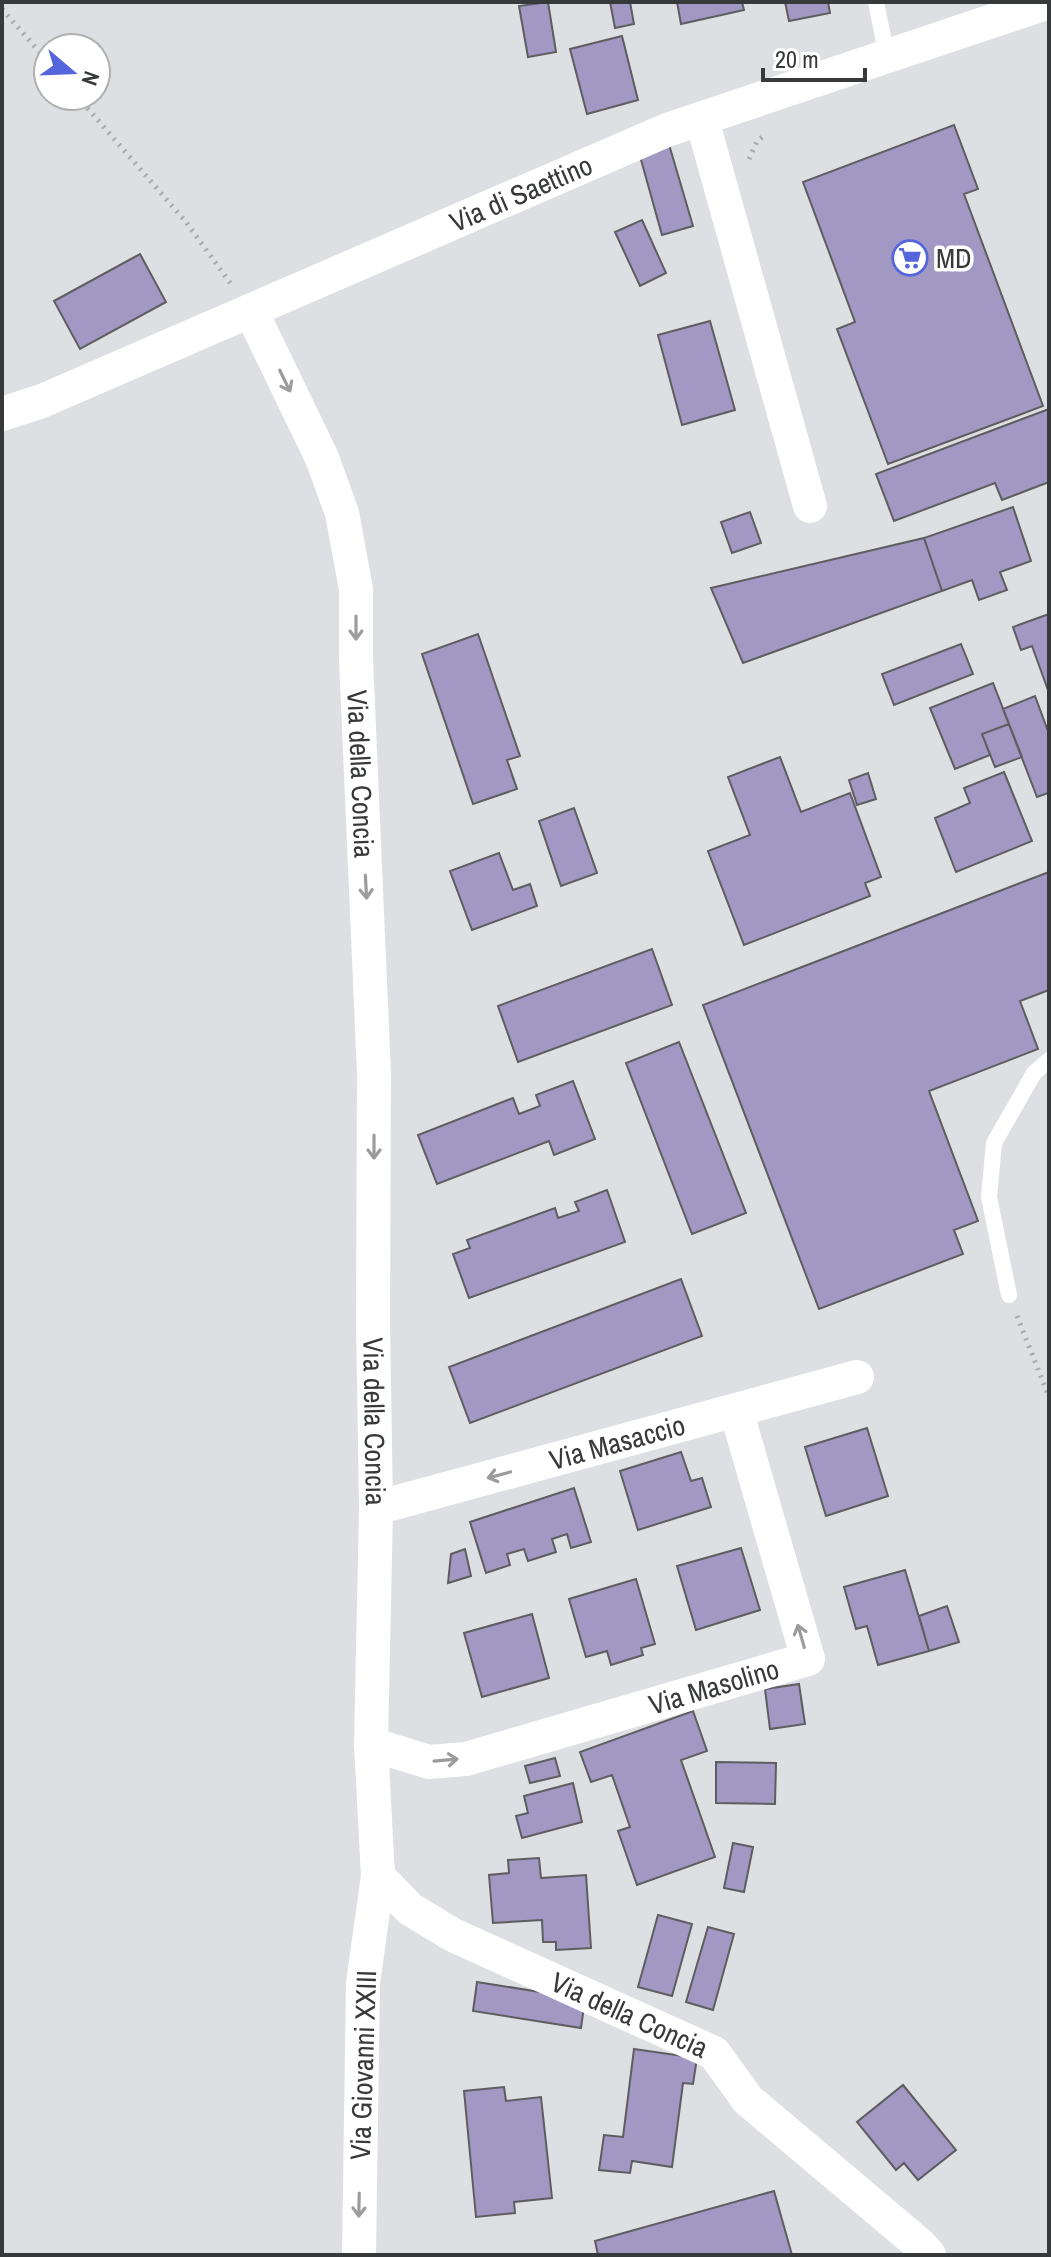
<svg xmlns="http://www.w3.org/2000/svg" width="1051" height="2257" font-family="'Archivo Narrow',sans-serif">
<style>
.building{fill:#a298c4;stroke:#5e5d60;stroke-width:2}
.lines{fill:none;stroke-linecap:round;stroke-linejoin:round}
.path{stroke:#a8a9ab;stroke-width:5;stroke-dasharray:2 6;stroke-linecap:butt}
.lane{stroke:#fff;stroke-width:16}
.street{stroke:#fff;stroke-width:34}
.oneway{stroke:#9c9c9c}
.labels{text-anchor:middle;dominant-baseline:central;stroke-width:7;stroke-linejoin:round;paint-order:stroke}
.street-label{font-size:28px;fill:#38393a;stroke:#fff}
.poi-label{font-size:28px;fill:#38393a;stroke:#fff;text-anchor:start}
</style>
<rect width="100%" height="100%" fill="#dedfe2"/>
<path class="building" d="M548,2l8,50 -28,5 -9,-51z
M610,2h20l4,22 -19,4z
M677,2h65l2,8 -63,14z
M785,2h43l2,11 -41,8z
M622,36l16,64 -51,14 -17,-65z
M954,125l24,64 -14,5 79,212 -155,58 -51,-135 18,-7 -52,-140z
M668,141l25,85 -31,9 -24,-86z
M642,220l24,53 -26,13 -25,-54z
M140,254l26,48 -86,47 -26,-48z
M710,321l25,89 -53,15 -24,-90z
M1049,409v73l-47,18 -7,-17 -101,38 -18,-47z
M1013,507l18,54 -31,11 7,18 -28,10 -7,-20 -30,11 -18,-53z
M750,512l11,31 -29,10 -11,-31z
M924,538l18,53 -199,72 -32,-75z
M1049,614v79l-17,-47 -11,4 -8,-23z
M478,634l42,122 -13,4 10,29 -44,15 -51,-150z
M961,644l12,30 -79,31 -12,-31z
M993,683l16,41 -27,10 8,21 -35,14 -25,-61z
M1035,696l14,38v62l-1,-3 -11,4 -34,-88z
M1009,724l13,33 -27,10 -13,-33z
M780,757l21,55 49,-19 31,84 -16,6 5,13 -126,49 -36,-94 42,-16 -22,-58z
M1004,772l28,69 -76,31 -21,-54 35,-15 -6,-15z
M868,773l8,26 -19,6 -8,-25z
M574,808l23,65 -36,13 -22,-65z
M499,853l14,37 17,-6 7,22 -65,24 -22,-59z
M1049,872v118l-29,11 18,48 -109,42 49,130 -24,9 9,24 -144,55 -116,-304z
M652,949l20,56 -154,57 -20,-56z
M679,1042l67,171 -54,21 -66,-171z
M573,1081l22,58 -41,16 -5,-14 -112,43 -19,-49 95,-37 6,16 21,-8 -4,-11z
M607,1190l18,52 -156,56 -16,-44 17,-6 -3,-8 88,-32 3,10 21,-7 -4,-9z
M681,1279l21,57 -232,87 -21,-56z
M867,1428l21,68 -62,20 -21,-69z
M681,1452l10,29 11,-3 9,29 -73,23 -18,-59z
M574,1488l17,54 -20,6 -4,-14 -15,5 4,13 -28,9 -4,-12 -17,5 3,11 -24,8 -16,-51z
M741,1548l19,62 -64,20 -19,-64z
M465,1549l6,27 -23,7 3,-29z
M905,1570l24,81 -51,14 -11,-39 -11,3 -12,-42z
M636,1579l19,65 -14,4 2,7 -32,10 -4,-14 -21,6 -17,-58z
M947,1606l12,36 -30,9 -10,-35z
M532,1614l17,64 -67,19 -18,-64z
M799,1684l6,40 -35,5 -5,-40z
M693,1711l14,40 -26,9 34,97 -78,28 -19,-54 12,-4 -18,-52 -21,7 -11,-30z
M555,1758l5,18 -30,7 -5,-17z
M716,1762l60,1 -1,41 -59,-1z
M573,1783l9,39 -60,16 -6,-22 12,-3 -4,-17z
M733,1843l20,4 -9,45 -20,-4z
M539,1858l2,20 45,-3 5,73 -35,2v-8h-13l-1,-22 -49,3 -4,-48 20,-2 -1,-13z
M658,1915l34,9 -20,72 -34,-9z
M708,1927l26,7 -21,76 -27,-8z
M477,1982l108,17 -4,29 -108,-17z
M634,2049l63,9 -4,26 -10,-1 -11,84 -40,-6 -2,12 -31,-3 5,-35 19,2z
M903,2085l53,65 -38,30 -14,-17 -8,7 -39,-48z
M504,2087l2,14 35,-4 11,101 -38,4 1,11 -39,4 -12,-126z
M774,2191l18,64h-194l-3,-14z"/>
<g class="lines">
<path class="path" d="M2,9l46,53
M77,96l109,126 45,62
M749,159l8,-18 8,-6
M1017,1316l32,81"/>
<path class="lane" d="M876,2l11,55
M1009,1295l-20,-98 5,-54 40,-70 15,-13"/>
<g class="street">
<path d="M702,120l108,386"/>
<path id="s1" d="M251,311l71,147 20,55 14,76v70l18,415 -1,248 3,186 -5,236 7,132 -15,107 -4,272"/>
<path id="s2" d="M2,414l40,-13 625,-271 382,-128"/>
<path id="s3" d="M376,1508l481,-131"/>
<path id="s4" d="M371,1744l58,18 37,-3 342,-100 -72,-249"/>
<path id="s5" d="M378,1876l32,33 43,26 261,118 34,47 171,144 10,11"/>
</g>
</g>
<defs><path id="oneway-shaft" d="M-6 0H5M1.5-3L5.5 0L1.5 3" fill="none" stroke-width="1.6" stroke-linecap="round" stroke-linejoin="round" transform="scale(2)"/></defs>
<g class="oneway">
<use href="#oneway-shaft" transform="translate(285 381) rotate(64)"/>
<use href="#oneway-shaft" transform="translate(356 628) rotate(90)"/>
<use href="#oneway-shaft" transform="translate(366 887) rotate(87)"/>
<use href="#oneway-shaft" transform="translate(374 1147) rotate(90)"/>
<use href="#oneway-shaft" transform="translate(499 1475) rotate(165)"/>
<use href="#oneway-shaft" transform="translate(801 1636) rotate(-106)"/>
<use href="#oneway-shaft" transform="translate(446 1760) rotate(-5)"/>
<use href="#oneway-shaft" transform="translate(359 2205) rotate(91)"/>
</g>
<defs>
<symbol id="supermarket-ring" viewBox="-11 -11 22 22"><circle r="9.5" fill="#fff" stroke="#5565db" stroke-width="1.5"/><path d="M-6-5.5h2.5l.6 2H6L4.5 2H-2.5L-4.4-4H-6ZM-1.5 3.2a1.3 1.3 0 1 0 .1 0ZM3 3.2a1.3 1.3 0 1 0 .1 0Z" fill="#5565db"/></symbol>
</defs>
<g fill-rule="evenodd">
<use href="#supermarket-ring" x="890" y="238" width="40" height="40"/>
</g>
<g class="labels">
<g class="street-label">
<text stroke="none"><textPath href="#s2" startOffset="564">Via di Saettino</textPath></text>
<text stroke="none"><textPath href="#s1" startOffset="484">Via della Concia</textPath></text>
<text stroke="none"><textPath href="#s1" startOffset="1132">Via della Concia</textPath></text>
<text stroke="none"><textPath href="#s3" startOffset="250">Via Masaccio</textPath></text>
<text stroke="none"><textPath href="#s4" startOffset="356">Via Masolino</textPath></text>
<text stroke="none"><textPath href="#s5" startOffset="290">Via della Concia</textPath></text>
<text transform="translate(363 2065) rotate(-88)">Via Giovanni XXIII</text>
</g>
<g class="poi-label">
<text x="936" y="258">MD</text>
</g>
</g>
<rect width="1051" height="2257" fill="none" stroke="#38393a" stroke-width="8"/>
<g transform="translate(72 72) rotate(109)"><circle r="38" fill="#ffffff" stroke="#afb0b0" stroke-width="2"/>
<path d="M0-6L14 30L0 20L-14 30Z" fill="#5565db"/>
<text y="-12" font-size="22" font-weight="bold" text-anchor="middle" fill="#38393a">N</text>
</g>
<path d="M763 68v12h102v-12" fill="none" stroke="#38393a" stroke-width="4"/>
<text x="775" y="68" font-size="24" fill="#38393a" stroke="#ffffff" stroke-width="6" paint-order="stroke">20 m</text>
</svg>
